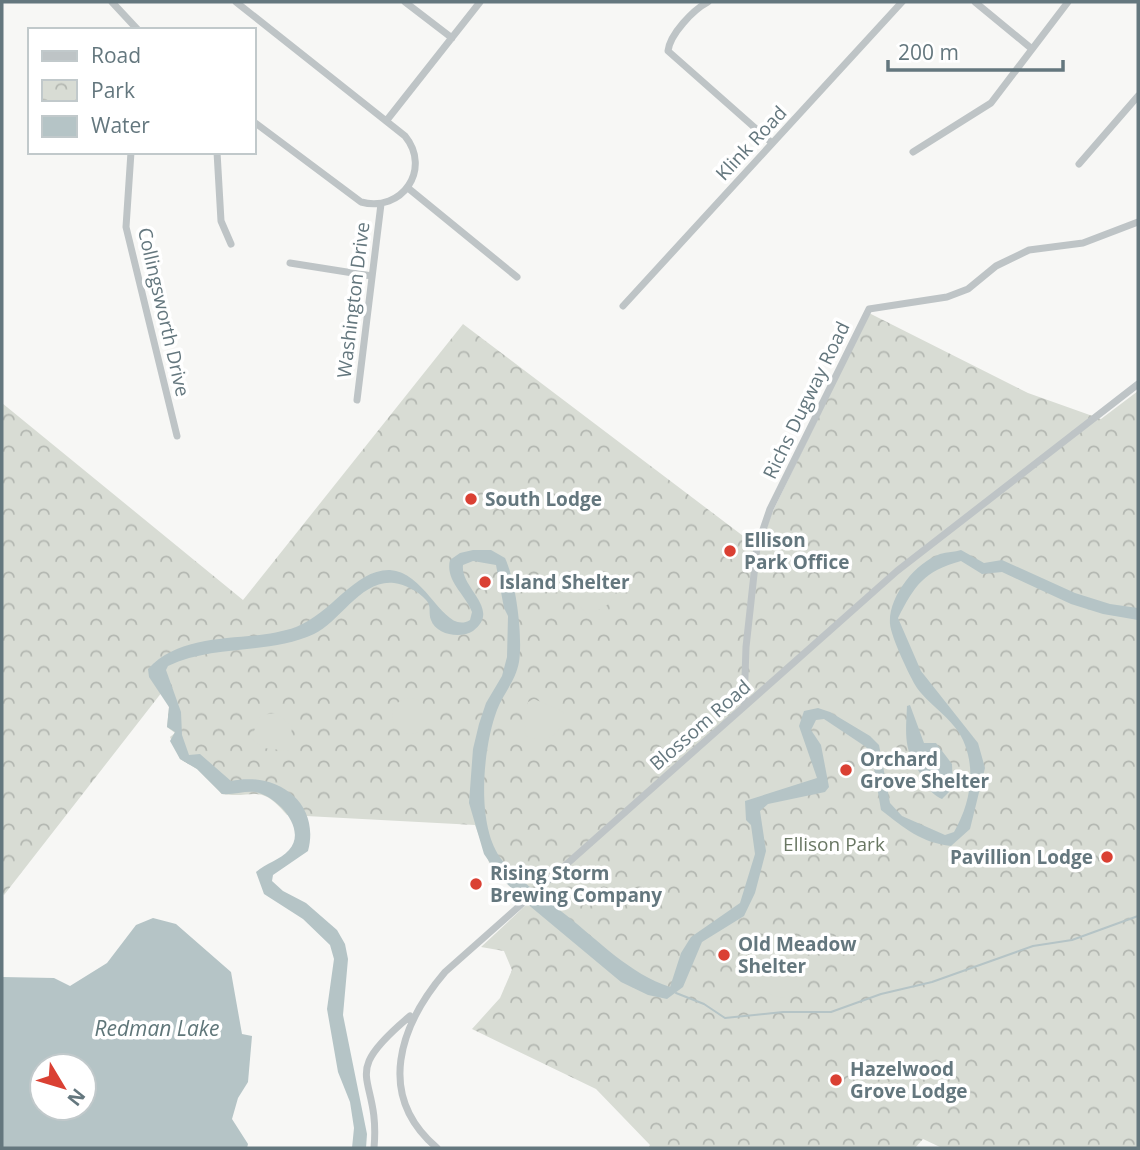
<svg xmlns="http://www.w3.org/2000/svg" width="1140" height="1150" font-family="'Open Sans',sans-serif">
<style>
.park{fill:url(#park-crowns)}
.garden{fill:#d8dcd4}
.water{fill:#b5c4c6;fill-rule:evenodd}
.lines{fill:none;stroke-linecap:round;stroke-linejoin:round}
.stream{stroke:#b5c4c6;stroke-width:2}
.minor{stroke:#bec4c6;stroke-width:7}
.poi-dot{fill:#da4033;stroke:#fff;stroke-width:2.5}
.labels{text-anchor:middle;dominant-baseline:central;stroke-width:7;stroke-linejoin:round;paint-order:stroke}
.street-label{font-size:19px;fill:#64777e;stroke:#fff}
.poi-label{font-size:19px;font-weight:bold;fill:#64777e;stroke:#fff;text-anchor:start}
.park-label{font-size:19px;fill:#697763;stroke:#fff}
.water-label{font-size:21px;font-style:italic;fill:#5f7679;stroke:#fff}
</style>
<defs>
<pattern id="park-crowns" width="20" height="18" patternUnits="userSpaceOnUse" patternTransform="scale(1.75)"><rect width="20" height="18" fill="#d8dcd4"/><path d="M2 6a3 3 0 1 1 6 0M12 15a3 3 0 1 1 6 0" fill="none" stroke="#b3b7b1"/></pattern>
</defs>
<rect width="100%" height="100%" fill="#f7f7f5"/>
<path class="park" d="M869,313l159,80 73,26 37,-28v757h-196l-19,-9 -8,9h-267l2,-3 -54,-56 -124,-60 28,-31 12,-28 -8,-19 -23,-4 46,-43 -37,-39 -15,-40 -188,-10c-28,-33 -32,-16 -65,-21l-25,-25 -17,-10 -10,-22 5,-4 -8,-6 2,-20 -7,-15 -158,203 -2,-2v-490l241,197 220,-276 296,224 13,-35z"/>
<path class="garden" d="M589,570l26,15c1,19 -11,23 -28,29l-9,-10 3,-30z
M392 716a18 18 0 1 1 36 0a18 18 0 1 1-36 0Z
M534,699l30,13c-2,24 -17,32 -39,24l3,-34z
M277,713l15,14 -3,24 -26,-3 -12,-10 10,-23z
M785,943l13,7 7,14c-2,9 -3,22 -9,28 -14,14 -37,-2 -44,-14 7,-18 14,-28 33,-35z"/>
<path class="water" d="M473,550h18l14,8c11,24 18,78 14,104 -3,18 -16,32 -22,48 -14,37 -22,117 5,150 17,21 43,38 64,55 33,26 64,59 104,72l11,-34 10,-16 49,-34 15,-49 -4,-29 -5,-5 -1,-19 72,-23 -18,-52 5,-15 14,-3 12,4 40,24 9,9 11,58 12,13 43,19 9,-3c15,-26 22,-58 11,-87 -8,-24 -33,-37 -48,-57 -7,-11 -26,-51 -27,-64 -2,-27 25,-61 50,-70 7,-2 15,-2 21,-4l23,13 18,-3 73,33 35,11 28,4v12l-35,-6 -32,-10 -69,-32 -20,2 -21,-13c-37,10 -46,24 -63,57l23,53 57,72 7,25 -15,61 -19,17c-29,-3 -47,-18 -70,-36l-9,-53 -6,-10 -42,-28 -8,1 -5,10 10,15 8,42 -4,5 -57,12 -8,7 6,40 -11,42 -11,23 -42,26 -19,45 -16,12 -19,-4 -27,-13 -90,-75 -32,-31 -15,-22 -15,-51 4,-54 6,-25 7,-21 16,-27 5,-19 1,-41 -4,-8 -8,-43 -23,-4 -10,4c-3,23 39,44 10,66 -12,8 -37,4 -42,-11 -3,-7 1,-14 -5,-20 -7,-8 -21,-16 -32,-17 -33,-4 -54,39 -80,51 -45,21 -100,10 -146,32l-2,4 15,42 1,23 7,20 11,-1 31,27c45,-10 90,21 77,70l-35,24 -1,6 11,10 23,12 31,27 8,14 3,15 -5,56 24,119 -1,14h-14l2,-20 -4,-26 -12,-30 -11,-63 7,-50 -4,-14 -27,-26 -39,-25 -8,-22c10,-9 24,-12 33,-22 19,-21 -12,-54 -34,-58 -11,-1 -22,3 -33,2l-25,-25 -17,-10 -10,-18 5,-9 -8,-5 2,-20 -20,-30 -1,-8c38,-41 102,-25 148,-42 36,-14 59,-58 94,-57 37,2 54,66 80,50l2,-8c-7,-18 -27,-31 -22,-52l10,-7z
M910,705l14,38h12l16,21 1,24 -11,11c-15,-7 -16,-17 -24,-29 -15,-22 -12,-39 -11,-64z
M153,918l23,6 55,48 11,62 10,2 -4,46 -10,16 -6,21 16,25 -1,4h-245v-171l52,1 16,8 37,-23 29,-38zM42,1066h42v42h-42z"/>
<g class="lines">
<path class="stream" d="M676,993l28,11 21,14 58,-6h48l50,-18 51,-12 101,-36 39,-6 66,-24"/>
<path class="minor" d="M112,2l26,28
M236,2l169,134c27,33 -3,77 -44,66l-107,-80
M405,2l47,36
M708,2c-15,8 -38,32 -40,49l104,92
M975,2l57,47
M387,120l93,-118
M131,152l-5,75 51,209
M217,152l4,69 10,23
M913,152l78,-49 77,-101
M1079,164l59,-68
M408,188l109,89
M290,263l82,13
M623,306l279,-304
M357,400l24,-196
M744,706l2,-59 11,-100 13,-38 99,-200 78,-12 21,-8 28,-23 33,-16 54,-7 55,-21
M374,1148c7,-76 -39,-69 36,-132
M437,1148c-62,-53 -37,-123 8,-176l452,-401 241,-187"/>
</g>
<g class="poi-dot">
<circle cx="471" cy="499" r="7"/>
<circle cx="730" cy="551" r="7"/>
<circle cx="485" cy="582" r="7"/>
<circle cx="846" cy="770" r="7"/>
<circle cx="1107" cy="857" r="7"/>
<circle cx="476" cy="884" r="7"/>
<circle cx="724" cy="955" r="7"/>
<circle cx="836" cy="1080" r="7"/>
</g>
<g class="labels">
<g class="street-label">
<text transform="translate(751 143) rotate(-47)">Klink Road</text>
<text transform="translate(353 300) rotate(-83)">Washington Drive</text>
<text transform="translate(164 312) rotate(77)">Collingsworth Drive</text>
<text transform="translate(806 400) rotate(-64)">Richs Dugway Road</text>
<text transform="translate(700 725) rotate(-41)">Blossom Road</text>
</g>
<g class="poi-label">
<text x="485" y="499">South Lodge</text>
<text x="744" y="540">Ellison<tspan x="744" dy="22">Park Office</tspan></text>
<text x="499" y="582">Island Shelter</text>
<text x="860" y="759">Orchard<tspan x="860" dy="22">Grove Shelter</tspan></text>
<text x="1093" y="857" text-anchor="end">Pavillion Lodge</text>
<text x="490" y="873">Rising Storm<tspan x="490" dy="22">Brewing Company</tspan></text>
<text x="738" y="944">Old Meadow<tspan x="738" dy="22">Shelter</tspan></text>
<text x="850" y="1069">Hazelwood<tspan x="850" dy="22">Grove Lodge</tspan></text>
</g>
<g class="park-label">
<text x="834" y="844">Ellison Park</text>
</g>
<g class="water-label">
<text x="157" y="1028">Redman Lake</text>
</g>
</g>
<rect width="1140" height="1150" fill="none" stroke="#64777e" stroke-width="7"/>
<rect x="28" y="28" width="228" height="126" fill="#ffffff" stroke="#c1c9cb" stroke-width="2"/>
<rect x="42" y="51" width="35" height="10" fill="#bec4c6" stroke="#c1c9cb" stroke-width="2"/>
<text x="91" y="63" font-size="21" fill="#64777e">Road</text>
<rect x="42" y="80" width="35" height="21" fill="url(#park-crowns)" stroke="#c1c9cb" stroke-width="2"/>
<text x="91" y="98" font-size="21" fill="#64777e">Park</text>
<rect x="42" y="116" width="35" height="21" fill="#b5c4c6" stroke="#c1c9cb" stroke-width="2"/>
<text x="91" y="133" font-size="21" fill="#64777e">Water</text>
<g transform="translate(63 1087) rotate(128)"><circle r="33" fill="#ffffff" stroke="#c1c9cb" stroke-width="2"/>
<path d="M0-5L12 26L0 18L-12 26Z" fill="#da4033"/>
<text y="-10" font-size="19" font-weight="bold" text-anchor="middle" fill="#64777e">N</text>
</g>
<path d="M888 60v10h175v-10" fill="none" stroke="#64777e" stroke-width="3.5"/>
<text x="898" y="60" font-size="21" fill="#64777e" stroke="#ffffff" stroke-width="5" paint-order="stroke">200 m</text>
</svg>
